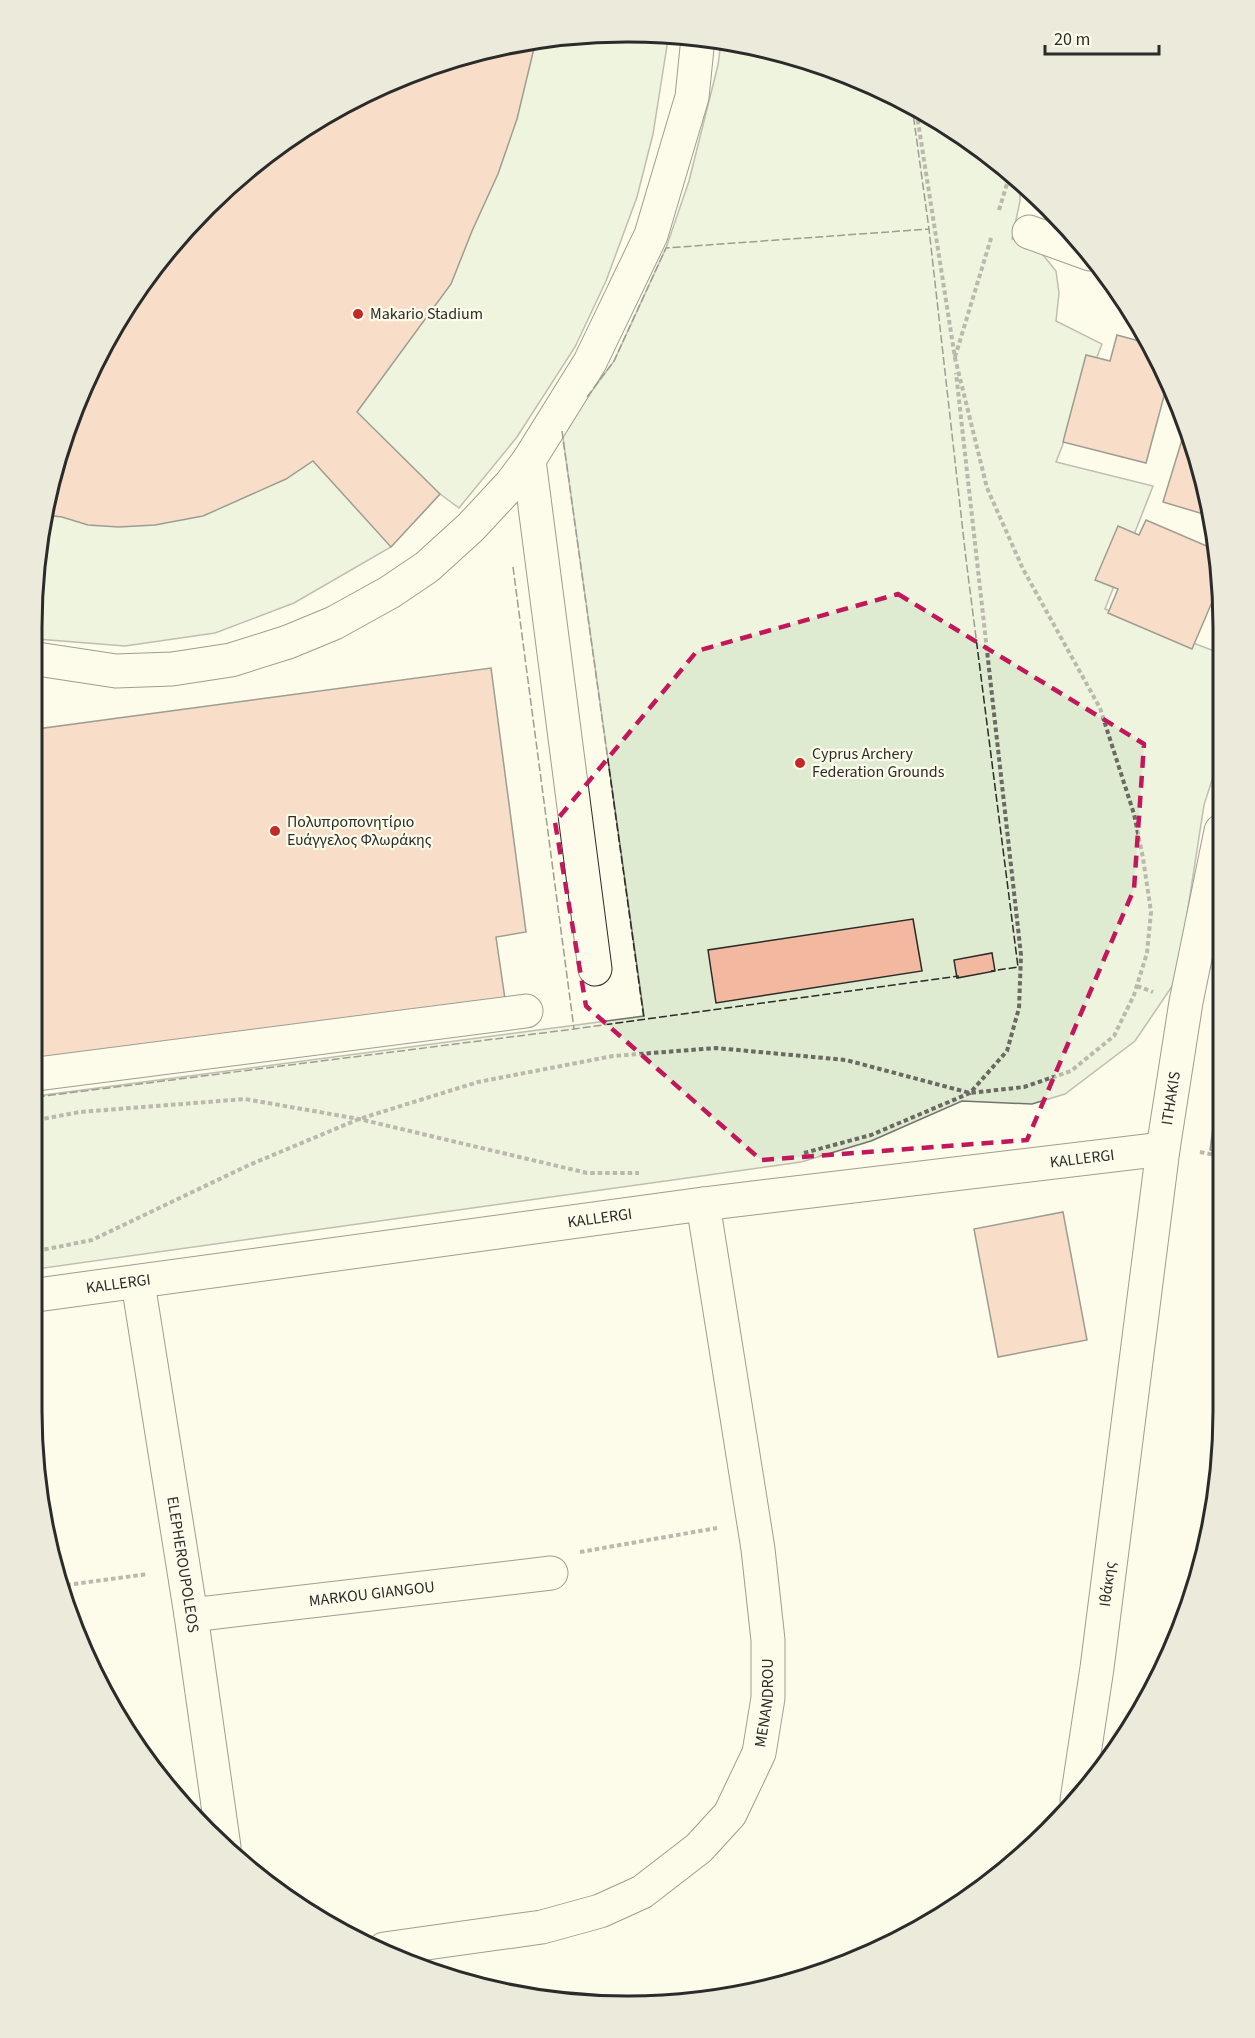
<svg xmlns="http://www.w3.org/2000/svg" width="1255" height="2038" font-family="'Source Sans 3',sans-serif">
<style>
.green{fill:#deebd1;stroke:#74746e;stroke-width:1.5}
.building{fill:#f2b8a0;stroke:#2b2b2b;stroke-width:1.5}
.lines{fill:none;stroke-linecap:round;stroke-linejoin:round}
.minor-casing{stroke:#2b2b2b;stroke-width:35}
.path{stroke:#6a6964;stroke-width:4;stroke-dasharray:4.5 3;stroke-linecap:butt}
.minor{stroke:#fdfbea;stroke-width:33}
.fence{stroke:#2b2b2b;stroke-width:1.5;stroke-dasharray:8 3;stroke-linecap:butt}
.marked{fill:none;stroke:#c2185b;stroke-width:4.5;stroke-dasharray:12 8;stroke-linejoin:round}
.poi-dot{fill:#c62828;stroke:#fdfbea;stroke-width:2}
.labels{text-anchor:middle;dominant-baseline:central;stroke-width:4.5;stroke-linejoin:round;paint-order:stroke}
.poi-label{font-size:16px;fill:#2b2b2b;stroke:#fdfbea;text-anchor:start}
.street-label{font-size:16px;fill:#2b2b2b;stroke:#fdfbea}
.rim{fill:none;stroke:#2b2b2b;stroke-width:3}
</style>
<rect width="100%" height="100%" fill="#fdfbea"/>
<path class="green" d="M669,33l-16,101 -16,63 -31,84 -31,66 -58,90 -58,71 -19,-14 -49,53 -97,56 -79,30 -90,13 -88,-7v-89l40,-150 77,-135 80,-85 95,-68 107,-49 113,-26z
M721,42l60,10 110,41 99,61 30,29v18l-8,38 23,6 21,26 3,22 -3,28 46,23 -46,118 97,24 -48,123 117,45v95l-18,56 -27,174 -42,62 -70,53 -33,10 -70,-3 -91,40 -70,21 -764,107v-173l607,-80 -82,-585 52,-70 52,-113 23,-67 29,-116z"/>
<path class="building" d="M536,40l-19,79 -19,55 -26,57 -21,53 -94,128 83,82 -49,53 -78,-86 -27,18 -83,37 -48,9 -36,2 -31,-2 -26,-8 -16,-2 31,-115 77,-135 80,-85 95,-68 107,-49z
M1117,335l33,9 17,41 -21,78 -83,-21 23,-87 24,6z
M1185,430l18,43 7,43 -47,-14z
M1146,520l70,30 5,31 -29,68 -84,-36 10,-24 -23,-9 23,-54 21,9z
M491,668l35,264 -30,5 9,62 -468,63v-333z
M913,919l9,52 -206,32 -8,-53z
M992,953l3,18 -38,7 -3,-18z
M1220,1077v75l-10,-2z
M1063,1212l24,128 -89,17 -24,-128z"/>
<g class="lines">
<defs>
<g id="minor">
<path d="M1029,232l61,22"/>
<path d="M529,460l66,509"/>
<path d="M37,659l79,12 56,-2 59,-9 57,-18 46,-19 56,-31 37,-25 44,-40 40,-43 18,-24 61,-98 61,-127 41,-138 6,-59"/>
<path d="M37,1074l489,-63"/>
<path id="s1" d="M138,1283l53,332 33,232"/>
<path id="s2" d="M37,1295l666,-91 460,-55"/>
<path id="s3" d="M191,1615l360,-42"/>
<path id="s4" d="M1077,1800l20,-132 66,-519 23,-147 35,-171"/>
<path id="s5" d="M384,1949l158,-22 58,-16 42,-19 57,-44 31,-34 29,-61 9,-55v-58l-10,-91 -55,-345"/>
</g>
</defs>
<use href="#minor" class="minor-casing"/>
<path class="path" d="M999,210l11,-36
M955,357l37,-122
M1137,986l16,6
M37,1120l43,-8 165,-13 114,20 228,54h52
M1200,1152l20,4
M804,1153l67,-18 99,-42 37,-42 12,-43 2,-53 -65,-582
M37,1251l55,-11 157,-75 110,-46 119,-37 135,-26 103,-8 130,12 124,33 54,-6 47,-16 43,-35 20,-41 13,-42 4,-41 -8,-54 -9,-44 -34,-106 -77,-139 -36,-81 -32,-130 -39,-249
M580,1552l137,-24
M59,1586l89,-12"/>
<use href="#minor" class="minor"/>
<path class="fence" d="M912,106l17,123 37,330 52,408 -27,4
M587,397l27,-36 52,-113 263,-19
M562,431l82,588
M513,567l61,462
M37,1097l537,-68 385,-53"/>
</g>
<path d="M0 0H1255V2038H0ZM898,594l246,150 -10,145 -107,251 -266,20 -175,-154 -31,-184 142,-171z" fill="#fdfbea" fill-opacity=".55" fill-rule="evenodd"/>
<path class="marked" d="M898,594l246,150 -10,145 -107,251 -266,20 -175,-154 -31,-184 142,-171z"/>
<g class="poi-dot">
<circle cx="358" cy="314" r="6"/>
<circle cx="800" cy="763" r="6"/>
<circle cx="275" cy="831" r="6"/>
</g>
<g class="labels">
<g class="poi-label">
<text x="370" y="314">Makario Stadium</text>
<text x="812" y="754">Cyprus Archery<tspan x="812" dy="18">Federation Grounds</tspan></text>
<text x="287" y="822">Πολυπροπονητίριο<tspan x="287" dy="18">Ευάγγελος Φλωράκης</tspan></text>
</g>
<g class="street-label">
<text stroke="none"><textPath href="#s4" startOffset="708">ITHAKIS</textPath></text>
<text stroke="none"><textPath href="#s2" startOffset="1054">KALLERGI</textPath></text>
<text stroke="none"><textPath href="#s2" startOffset="568">KALLERGI</textPath></text>
<text stroke="none"><textPath href="#s2" startOffset="82">KALLERGI</textPath></text>
<text stroke="none"><textPath href="#s1" startOffset="285">ELEPHEROUPOLEOS</textPath></text>
<text stroke="none"><textPath href="#s4" startOffset="218">Ιθάκης</textPath></text>
<text stroke="none"><textPath href="#s3" startOffset="182">MARKOU GIANGOU</textPath></text>
<text stroke="none"><textPath href="#s5" startOffset="502">MENANDROU</textPath></text>
</g>
</g>
<path d="M0 0H1255V2038H0ZM627 42H628A585 585 0 0 1 1213 627V1411A585 585 0 0 1 628 1996H627A585 585 0 0 1 42 1411V627A585 585 0 0 1 627 42Z" fill="#eceadb" fill-rule="evenodd"/>
<path class="rim" d="M627 42H628A585 585 0 0 1 1213 627V1411A585 585 0 0 1 628 1996H627A585 585 0 0 1 42 1411V627A585 585 0 0 1 627 42Z"/>
<path d="M1045 45v9h114v-9" fill="none" stroke="#2b2b2b" stroke-width="3"/>
<text x="1054" y="45" font-size="18" fill="#2b2b2b" stroke="#fdfbea" stroke-width="4.5" paint-order="stroke">20 m</text>
</svg>
